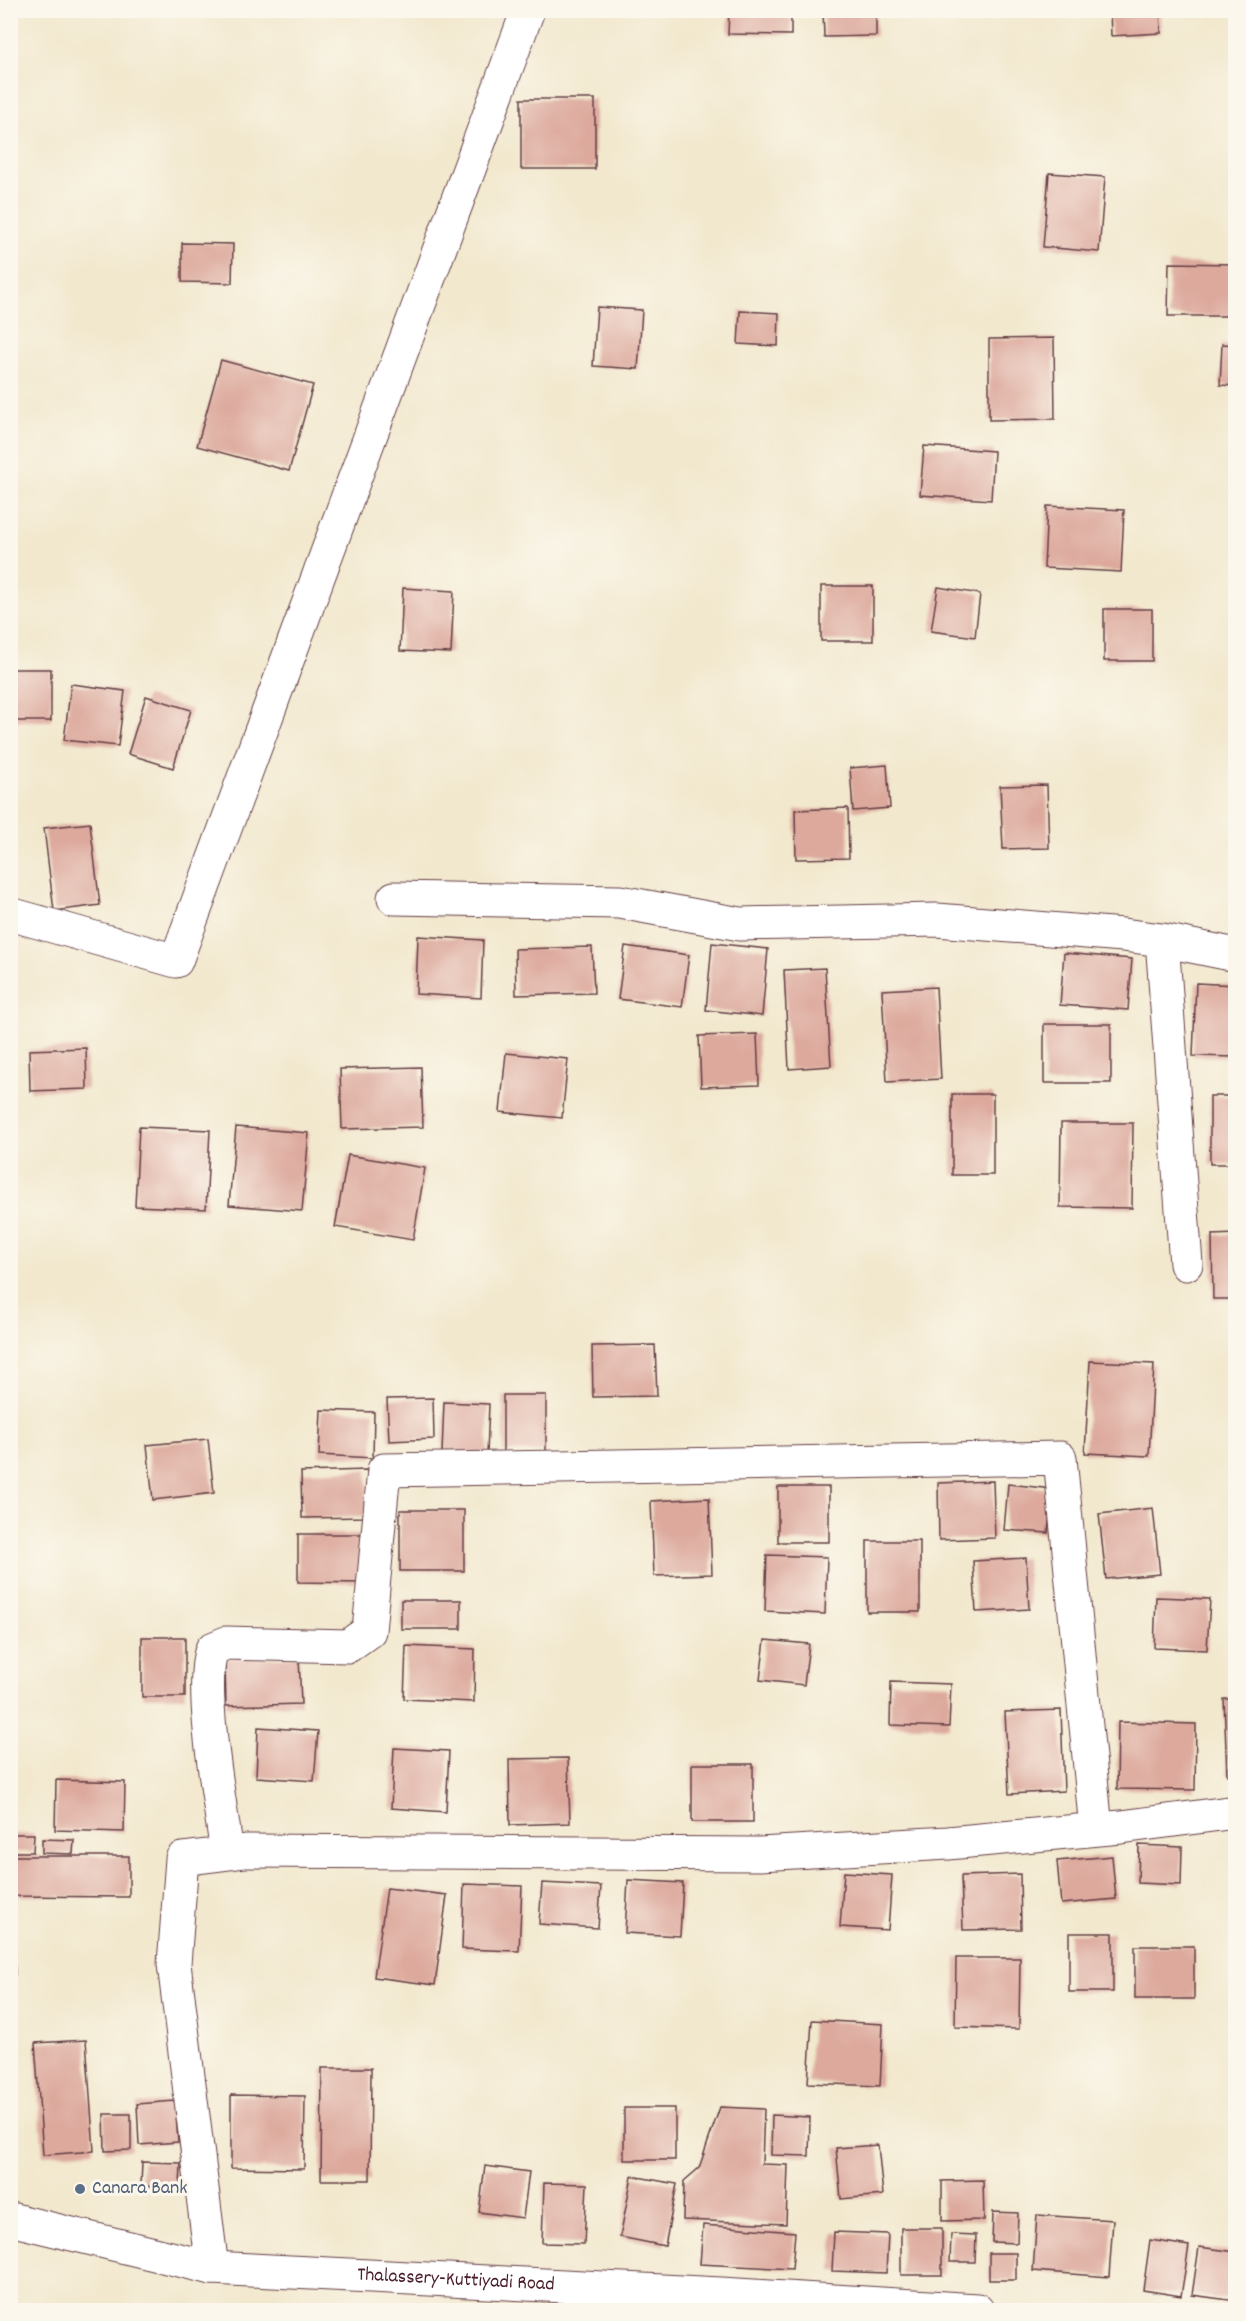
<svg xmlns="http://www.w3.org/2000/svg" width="1246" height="2321" font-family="Dekko,sans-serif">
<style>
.building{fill:#dda99d}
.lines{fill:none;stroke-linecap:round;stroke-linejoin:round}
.minor-casing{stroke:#633d43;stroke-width:35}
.primary-casing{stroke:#633d43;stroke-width:35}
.minor{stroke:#fff;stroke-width:33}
.primary{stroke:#fff;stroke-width:33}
.service-dot{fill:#5c6f8a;stroke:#fbf7ec;stroke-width:2}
.labels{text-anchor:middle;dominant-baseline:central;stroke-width:6;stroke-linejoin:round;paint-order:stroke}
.service-label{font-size:20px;fill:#4e5e75;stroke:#fbf7ec;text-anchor:start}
.street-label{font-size:20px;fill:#4a1f2b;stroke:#fbf7ec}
</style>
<rect width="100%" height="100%" fill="#fbf7ec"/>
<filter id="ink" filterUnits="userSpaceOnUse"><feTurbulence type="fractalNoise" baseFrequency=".0167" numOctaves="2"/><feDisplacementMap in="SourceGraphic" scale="12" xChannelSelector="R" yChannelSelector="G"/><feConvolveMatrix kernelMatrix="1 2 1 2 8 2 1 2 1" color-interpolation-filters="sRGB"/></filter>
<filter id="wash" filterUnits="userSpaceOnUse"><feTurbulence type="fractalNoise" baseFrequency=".008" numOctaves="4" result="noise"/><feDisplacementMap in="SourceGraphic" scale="24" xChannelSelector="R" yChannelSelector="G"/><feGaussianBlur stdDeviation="1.35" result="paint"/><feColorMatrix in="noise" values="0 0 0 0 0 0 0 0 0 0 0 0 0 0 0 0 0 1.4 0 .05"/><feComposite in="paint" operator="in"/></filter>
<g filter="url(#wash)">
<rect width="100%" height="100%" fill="#f2e8ce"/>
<g id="blocks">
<path class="building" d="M729,10h62v25l-63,-1z
M823,10h53v26l-52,1z
M1110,10h50l1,23 -50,3z
M521,99h74v70h-74z
M1049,173l56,4 -6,75 -56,-5z
M182,243l51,1 -1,39 -50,-1z
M1169,263l67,1v52h-68z
M597,307l45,3 -4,59 -45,-3z
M740,311l39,2 -1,33 -40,-2z
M1054,338l1,81 -66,1v-81z
M1222,344l14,1v41l-16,-1z
M221,360l92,25 -24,86 -92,-25z
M924,446l70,5 -3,49 -71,-5z
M1047,506l77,4 -3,62 -77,-4z
M821,586h52v55h-52z
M938,587l42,7 -5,43 -44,-6z
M403,588l51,3 -3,62 -51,-2z
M1104,609h48v52h-48z
M10,669h41v52h-41z
M71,684l54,7 -7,55 -54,-6z
M146,696l45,14 -18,58 -45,-14z
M887,765l3,43 -37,3 -3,-43z
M1047,785l2,63 -46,1 -3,-63z
M848,808l1,50 -53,1 -1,-49z
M90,823l10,82 -46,6 -10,-83z
M418,936l65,4 -2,58 -65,-4z
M712,943l56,6 -6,67 -56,-6z
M625,946l64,9 -7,52 -64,-8z
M592,947l2,46 -78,2 -1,-46z
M1064,953l68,6 -4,51 -68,-5z
M825,968l6,98 -42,3 -5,-99z
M1196,983l40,2v72l-43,-1z
M936,987l5,92 -54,3 -5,-92z
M1044,1024h67v59h-67z
M757,1034l2,51 -58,2 -2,-51z
M86,1048l1,41 -57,2 -1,-41z
M506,1053l62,6 -6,59 -62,-6z
M421,1067l2,60 -81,2 -2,-60z
M952,1094h41v81h-41z
M1210,1096h26v68h-26z
M1061,1123h72l-1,85 -72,-1z
M139,1127l71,3 -4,79 -71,-3z
M236,1127l73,6 -7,78 -73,-6z
M348,1155l77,13 -12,72 -78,-13z
M1236,1234v65h-23l-1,-64z
M655,1345l2,51 -64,1 -1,-51z
M1090,1361l64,3 -5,92 -64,-3z
M503,1395h43v57h-43z
M433,1398l1,41 -45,2 -2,-42z
M444,1402l45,2 -2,50 -45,-1z
M321,1410l53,2 -1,46 -54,-3z
M208,1439l6,54 -61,7 -6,-55z
M367,1470l1,47 -66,1 -1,-46z
M993,1481l2,57 -56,2 -1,-57z
M1008,1484l44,5 -4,44 -44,-3z
M778,1487h51v55h-51z
M709,1498l3,76 -58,2 -3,-75z
M1153,1508l7,66 -54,5 -7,-65z
M400,1510h64v61h-64z
M298,1534h66l-1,49 -65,-1z
M867,1541h53v71h-53z
M767,1555l60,2 -2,57 -60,-3z
M1026,1558l3,51 -53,3 -3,-51z
M1156,1597l54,2 -3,51 -53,-2z
M401,1600h60v29h-60z
M142,1637h43v60h-43z
M765,1640l44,4 -5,41 -44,-5z
M406,1646l69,3 -1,53 -70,-3z
M299,1657l2,47 -75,2 -1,-47z
M891,1682l60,2 -2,43 -59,-2z
M1224,1699h12v76h-9z
M1061,1710l3,81 -55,3 -4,-82z
M1118,1722l78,2 -1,66 -78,-1z
M258,1727l60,4 -4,50 -58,-4z
M394,1748l55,3 -3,61 -55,-4z
M568,1758l2,65 -60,2 -1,-66z
M692,1764h61v58h-61z
M56,1780l69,2 -1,50 -69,-2z
M10,1834h24l-1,18h-23z
M42,1839l32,1 -1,14 -31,-1z
M1139,1845l43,2 -1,38 -43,-2z
M10,1856h119v41l-119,-1z
M1112,1856l4,43 -55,5 -4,-43z
M844,1872l48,3 -4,55 -48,-3z
M1020,1874l1,55 -58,1 -2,-54z
M628,1880l55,3 -3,53 -55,-3z
M542,1883l59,3 -3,42 -59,-4z
M464,1884l58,2 -3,65 -57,-2z
M387,1888l60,7 -12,90 -61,-8z
M10,1929h2l3,46h-5z
M1069,1933h44v59h-44z
M1135,1946h59v53h-59z
M956,1958h64l-1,71 -64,-2z
M812,2020l71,4 -3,62 -72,-3z
M86,2040l8,111 -51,4 -8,-112z
M322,2068h49l-1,112h-49z
M231,2095l74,1 -1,73 -73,-1z
M175,2101l3,41 -39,3 -2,-41z
M720,2107l44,2 -2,55 26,1 -2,59 -103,-4 1,-39 15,-13z
M624,2108h51v52h-51z
M104,2114h27v36l-26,1z
M772,2115l38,2 -1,39 -38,-1z
M878,2145l5,50 -42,4 -5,-51z
M142,2162l39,1 -1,24 -39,-1z
M485,2166l44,6 -6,46 -44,-6z
M632,2176l45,8 -12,62 -45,-9z
M983,2180l1,40 -42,1v-40z
M544,2183l43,1 -3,60 -42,-1z
M993,2212l25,1 -1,30 -25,-1z
M1037,2215l76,5 -4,57 -76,-6z
M703,2225l92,7 -3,37 -92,-5z
M901,2228h41v47h-41z
M834,2232l54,2 -2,39 -54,-2z
M951,2234l25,1 -1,27h-25z
M1150,2240l39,6 -8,50 -38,-6z
M1199,2247l37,5v49l-44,-6z
M989,2253h27v27h-27z"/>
</g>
</g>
<g filter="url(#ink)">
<use href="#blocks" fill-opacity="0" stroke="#633d43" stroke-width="1.5"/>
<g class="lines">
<defs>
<path id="minor" d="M394,898l226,4 120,22 197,-4 186,15 39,5 74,15
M10,914l166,47 352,-951
M1162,940l24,324
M227,1853c-6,-46 -29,-165 -15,-204l14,-6 122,3 21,-15 15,-161 676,-12 36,371
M212,2268l-38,-304 8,-105 64,-8 514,3 188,-11 173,-16 115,-15"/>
<g id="primary">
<path id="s1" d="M10,2219l202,49 509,26 256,16"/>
</g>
</defs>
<use href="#minor" class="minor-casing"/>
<use href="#primary" class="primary-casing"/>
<use href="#minor" class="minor"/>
<use href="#primary" class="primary"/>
</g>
</g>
<circle class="service-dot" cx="80" cy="2189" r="6"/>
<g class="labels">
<g class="service-label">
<text x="92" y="2189">Canara Bank</text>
</g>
<g class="street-label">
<text stroke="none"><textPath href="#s1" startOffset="452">Thalassery-Kuttiyadi Road</textPath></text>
</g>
</g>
<rect width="1246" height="2321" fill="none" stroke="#fbf7ec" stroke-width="36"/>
</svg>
